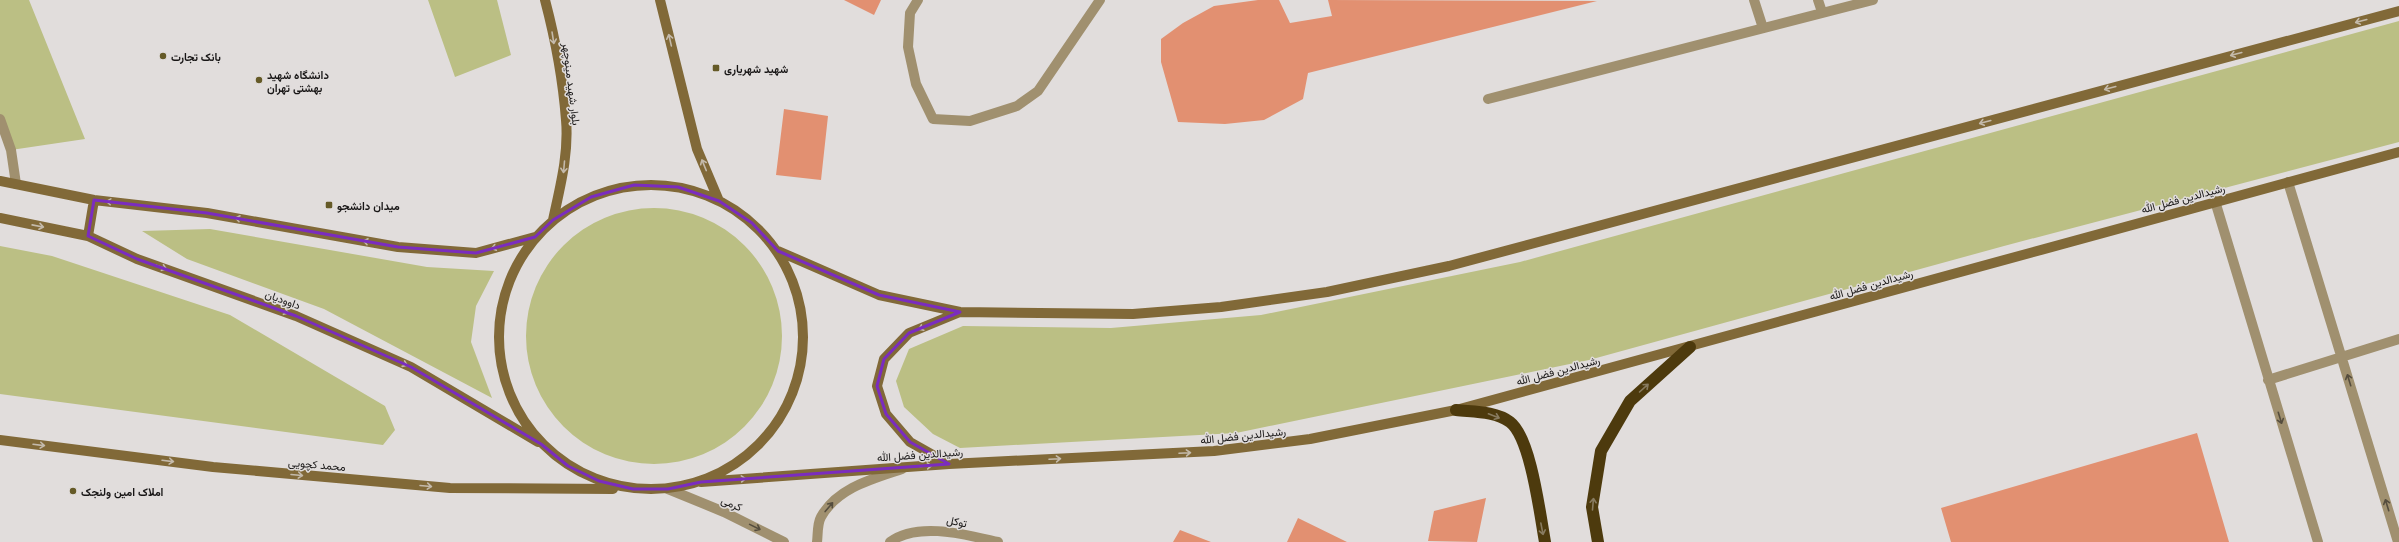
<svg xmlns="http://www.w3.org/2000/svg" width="2399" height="542" font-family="'Open Sans',Vazirmatn,sans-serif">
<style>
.green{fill:#bbbf84}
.building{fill:#e29071}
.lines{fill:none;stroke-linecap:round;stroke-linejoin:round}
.lane{stroke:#a0906f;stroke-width:10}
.street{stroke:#a0906f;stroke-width:10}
.secondary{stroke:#816938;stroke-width:10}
.highway{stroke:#4d3a0d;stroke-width:12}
.oneway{stroke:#c4baab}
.oneway2{stroke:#554d3e}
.oneway3{stroke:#887b60}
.marked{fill:none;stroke:#7b2cbf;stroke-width:3;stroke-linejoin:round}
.poi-dot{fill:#655a27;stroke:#e1dddc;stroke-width:1.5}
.labels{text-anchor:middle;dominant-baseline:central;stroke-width:3;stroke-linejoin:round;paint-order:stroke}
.poi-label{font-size:11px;font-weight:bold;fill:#181616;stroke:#e1dddc;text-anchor:start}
.street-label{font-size:11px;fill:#181616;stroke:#e1dddc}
</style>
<rect width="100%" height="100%" fill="#e1dddc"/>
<path class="green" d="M0,0h29l56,139 -74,11 -11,-31z
M428,0h69l14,55 -56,22z
M2399,21v121l-395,104 -415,114 -353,73 -276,15 -27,-14 -29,-27 -8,-26 13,-32 54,-23 148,2 150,-13 259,-53z
M526 336a128 128 0 1 1 256 0a128 128 0 1 1-256 0Z
M210,229l217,38 67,4 -18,35 -5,36 21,56 -168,-89 -137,-50 -45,-28z
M0,246l52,10 178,59 155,91 10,24 -12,15 -383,-51z"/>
<path class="building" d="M844,0h37l-7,15z
M1258,0h21l11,23 42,-7 -4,-16 269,1 -289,72 -5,26 -39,21 -39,4 -47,-2 -17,-60v-23l22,-16 31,-17z
M784,109l44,7 -7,64 -45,-5z
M2197,433l32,109h-278l-10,-34z
M1486,498l-9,44 -49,-1 6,-30z
M1298,518l49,24h-60z
M1180,530l31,12h-38z"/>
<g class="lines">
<path class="lane" d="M918,0l-8,13 -2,34 8,37 17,35 37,2 47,-15 21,-15 62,-91
M1754,0l9,28
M1818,0l4,12
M1488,99l385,-99
M0,119l11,31 5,34
M2288,182l110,360
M2215,201l103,341
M2268,380l131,-41"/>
<path class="street" d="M668,489l56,23 60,30
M817,542c1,-7 0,-18 4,-25 16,-29 51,-38 81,-48
M890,542c28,-21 77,-7 108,0"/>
<path class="secondary" d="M545,0c10,38 18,80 21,120 3,34 -6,67 -13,100
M660,0l37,149 22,52
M0,181l94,19 113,13 191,34 78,6 59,-16
M499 337a152 152 0 1 1 304 0a152 152 0 1 1-304 0Z
M0,218l88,18 49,23 159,57 115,51 127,75
M88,236l6,-36
M778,251l101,44 81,17 173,2 88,-7 106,-15 122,-26 950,-255
M0,440l213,27 237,21 163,1
M949,464l-39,-22 -24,-28 -9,-28 7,-27 25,-26 51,-21
M701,482l248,-18 265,-13 96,-12 146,-29 943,-258"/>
<path class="highway" d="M1456,410c17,2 39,1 54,12 21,16 30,93 35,120
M1598,542l-6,-35 9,-56 29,-50 60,-54"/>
</g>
<defs><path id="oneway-shaft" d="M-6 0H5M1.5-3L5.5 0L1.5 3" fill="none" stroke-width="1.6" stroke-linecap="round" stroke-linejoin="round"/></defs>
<g class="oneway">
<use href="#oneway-shaft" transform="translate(2361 21) rotate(165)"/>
<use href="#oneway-shaft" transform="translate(553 38) rotate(81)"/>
<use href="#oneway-shaft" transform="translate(670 40) rotate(-103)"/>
<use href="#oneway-shaft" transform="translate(2236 54) rotate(165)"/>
<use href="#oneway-shaft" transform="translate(2110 88) rotate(165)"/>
<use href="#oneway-shaft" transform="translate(1985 122) rotate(165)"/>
<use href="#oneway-shaft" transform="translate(704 165) rotate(-112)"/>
<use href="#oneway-shaft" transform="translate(564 167) rotate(95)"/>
<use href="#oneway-shaft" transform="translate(112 202) rotate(-173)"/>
<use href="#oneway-shaft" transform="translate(241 219) rotate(-170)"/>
<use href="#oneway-shaft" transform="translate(38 226) rotate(11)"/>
<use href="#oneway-shaft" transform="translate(369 242) rotate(-170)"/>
<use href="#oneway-shaft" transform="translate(497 247) rotate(165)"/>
<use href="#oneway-shaft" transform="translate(161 267) rotate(20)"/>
<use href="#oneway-shaft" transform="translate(283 311) rotate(20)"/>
<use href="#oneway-shaft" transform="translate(924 327) rotate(157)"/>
<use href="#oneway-shaft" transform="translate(402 363) rotate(24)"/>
<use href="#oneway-shaft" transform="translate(39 445) rotate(7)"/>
<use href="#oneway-shaft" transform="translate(1185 453) rotate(-3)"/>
<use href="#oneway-shaft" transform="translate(1055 459) rotate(-3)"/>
<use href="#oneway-shaft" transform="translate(168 461) rotate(7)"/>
<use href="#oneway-shaft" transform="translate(926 466) rotate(-4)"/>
<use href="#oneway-shaft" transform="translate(297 475) rotate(5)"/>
<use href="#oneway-shaft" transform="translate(740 479) rotate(-4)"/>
<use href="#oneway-shaft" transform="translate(426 486) rotate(5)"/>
</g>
<g class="oneway2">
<use href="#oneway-shaft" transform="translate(2349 380) rotate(-107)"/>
<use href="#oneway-shaft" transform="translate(2280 418) rotate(73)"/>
<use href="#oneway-shaft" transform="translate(2387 505) rotate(-107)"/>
<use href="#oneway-shaft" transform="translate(829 507) rotate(-50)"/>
<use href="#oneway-shaft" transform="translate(755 527) rotate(26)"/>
</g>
<g class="oneway3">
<use href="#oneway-shaft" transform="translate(1644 388) rotate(-42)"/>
<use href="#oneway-shaft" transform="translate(1494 416) rotate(21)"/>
<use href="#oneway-shaft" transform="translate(1593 504) rotate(-85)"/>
<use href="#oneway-shaft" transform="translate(1542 529) rotate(79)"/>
</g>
<path class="marked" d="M634,185l44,2 41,14 33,22 26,28 101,44 81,17 -51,21 -25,26 -7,27 9,28 24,28 39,22 -248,18 -33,7h-35l-34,-8 -31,-15 -27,-22 -130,-77 -115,-51 -159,-57 -49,-23 6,-36 113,13 191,34 78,6 59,-16 18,-17 38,-23z"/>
<g class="poi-dot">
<circle cx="163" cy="56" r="4"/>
<rect x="712" y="64" width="8" height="8" rx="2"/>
<circle cx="259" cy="80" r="4"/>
<rect x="325" y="201" width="8" height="8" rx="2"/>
<circle cx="73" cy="491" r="4"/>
</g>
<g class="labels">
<g class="poi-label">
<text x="171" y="56">بانک تجارت</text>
<text x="724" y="68">شهید شهریاری</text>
<text x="267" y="74">دانشگاه شهید<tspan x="267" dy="13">بهشتی تهران</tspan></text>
<text x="337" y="205">میدان دانشجو</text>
<text x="81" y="491">املاک امین ولنجک</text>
</g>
<g class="street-label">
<text transform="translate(572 84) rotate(83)">بلوار شهید مینوچهر</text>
<text transform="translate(2183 198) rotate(-15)">رشیدالدین فضل الله</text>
<text transform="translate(1871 284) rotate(-16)">رشیدالدین فضل الله</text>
<text transform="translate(283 299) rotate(20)">داوودیان</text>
<text transform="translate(1558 370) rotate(-15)">رشیدالدین فضل الله</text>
<text transform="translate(1243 435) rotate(-6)">رشیدالدین فضل الله</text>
<text transform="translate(920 454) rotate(-4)">رشیدالدین فضل الله</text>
<text transform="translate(317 464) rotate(5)">محمد کچویی</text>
<text transform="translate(732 503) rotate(24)">کرمی</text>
<text transform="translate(957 521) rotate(12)">توکل</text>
</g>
</g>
</svg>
